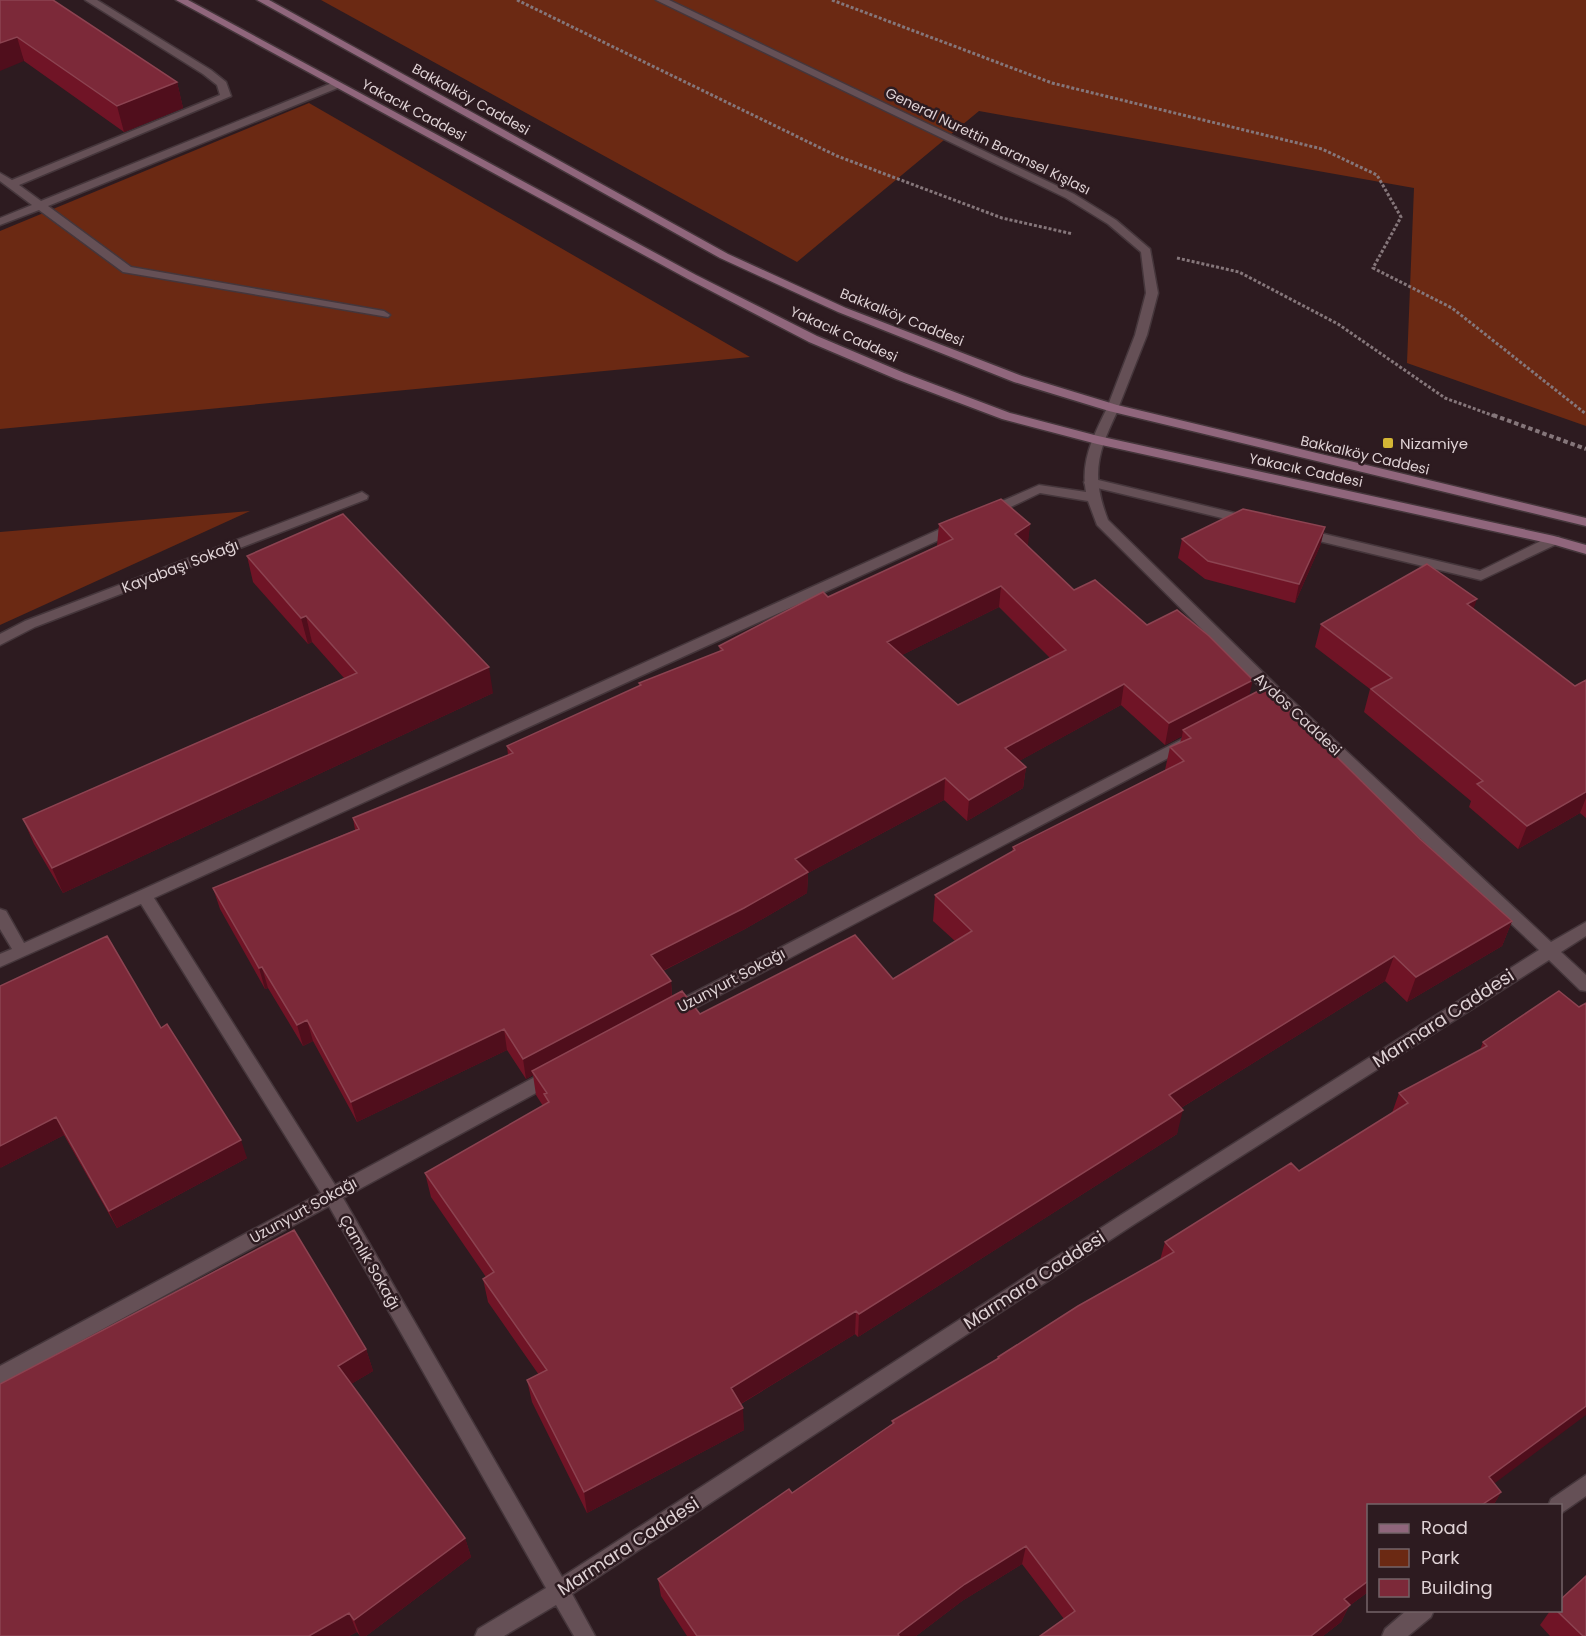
<svg xmlns="http://www.w3.org/2000/svg" width="1586" height="1636" font-family="Poppins,sans-serif">
<style>
.green{fill:#6b2913}
.lines{fill:none;stroke-linecap:round;stroke-linejoin:round}
.lane-casing{stroke:#45363b;stroke-width:3}
.street-casing{stroke:#45363b;stroke-width:3}
.secondary-casing{stroke:#45363b;stroke-width:3}
.path-far1{stroke:#85767a;stroke-width:3;stroke-dasharray:3 2;stroke-linecap:butt}
.path{stroke:#85767a;stroke-width:4;stroke-dasharray:4.5 3;stroke-linecap:butt}
.lane{fill:#655056;fill-rule:evenodd}
.street{fill:#655056;fill-rule:evenodd}
.secondary{fill:#90667c;fill-rule:evenodd}
.wall{fill:#701426;fill-rule:evenodd}
.shaded-wall{fill:#500e1c}
.building{fill:#7c2939;stroke:#8c4351;stroke-width:1.5;fill-rule:evenodd}
.poi-dot{fill:#d4b635;stroke:#2d1b20;stroke-width:2}
.labels{text-anchor:middle;dominant-baseline:central;stroke-width:5;stroke-linejoin:round;paint-order:stroke}
.far-street-label{font-size:14px;fill:#dfd2d5;stroke:#2d1b20}
.poi-label{font-size:15px;fill:#dfd2d5;stroke:#2d1b20;text-anchor:start}
.street-label{font-size:15px;fill:#dfd2d5;stroke:#2d1b20}
.near-street-label{font-size:18px;fill:#dfd2d5;stroke:#2d1b20}
</style>
<rect width="100%" height="100%" fill="#2d1b20"/>
<path class="green" d="M321,0h1265v426l-179,-63 7,-175 -435,-77 -182,151z
M309,103l441,254 -750,72v-198z
M250,511l-228,104 -22,10v-93z"/>
<g class="lines">
<defs>
<path id="lane" d="M85,0h12l114,70 15,12 5,14 -212,89 22,16 291,-118h8v4l-292,119 83,61 253,44 6,4 -2,2 -265,-45 -84,-62 -39,15v-7l32,-13 -32,-24v-8l12,7 208,-85 -3,-10 -14,-11z
M656,0h13l405,194 42,26 34,29 8,44 -11,42 -30,76h-8l-2,-3 28,-73 11,-42 -5,-41 -33,-28 -42,-26z
M1090,478l157,38 7,4 -7,4 -162,-39 -1,-3z
M1303,529l177,42 69,-34h10l2,3 -2,3 -78,37 -183,-44 -2,-3 2,-3z"/>
<path id="street" d="M1113,404l6,4c-21,43 -29,66 -11,112l174,171 269,251 35,-20v14l-25,16 25,23v16l-6,-1 -31,-30 -416,265 -561,369 23,42h-21l-18,-31 -52,31h-29l3,-7 68,-41 -217,-382 -329,179v-19l321,-173 -180,-289 -141,63v-13l12,-5 -12,-20v-20l6,2 18,32 927,-419 5,-1 7,4 -2,3 -807,368 181,287 211,-114 6,-2 6,2 2,5 -2,5 -215,117 219,379 559,-362 418,-265 -267,-251 -175,-174 -9,-24 -48,-8 -46,22h-10l-1,-3 1,-3 55,-24 47,7c-6,-31 8,-57 21,-84z
M362,492l6,4 -1,3 -332,128 -35,18v-11l25,-13z
M1186,737l7,5 -2,4 -511,270 -6,2 -6,-2 -2,-5 2,-5z
M1586,1475v21l-26,18v-8h-12l3,-7z
M1407,1610h27l-3,7 -23,19h-26l3,-7z"/>
<path id="secondary" d="M176,0h12l508,275 121,61 87,37 106,40 88,23 456,100 32,9v9l-34,-10 -455,-100 -95,-25 -106,-40 -87,-37 -121,-63z
M257,0h12l459,254 118,54 176,68 95,29 469,113v8l-477,-115 -95,-29 -176,-70 -118,-54z"/>
</defs>
<use href="#lane" class="lane-casing"/>
<use href="#street" class="street-casing"/>
<use href="#secondary" class="secondary-casing"/>
<path class="path-far1" d="M517,0l320,156 165,62 71,16
M832,0l220,83 270,66 55,26 24,42 -28,51 79,40 134,106
M1177,258l62,14 99,52 107,74 52,19"/>
<path class="path" d="M1493,415l93,34"/>
<use href="#lane" class="lane"/>
<use href="#street" class="street"/>
<use href="#secondary" class="secondary"/>
</g>
<path class="wall" d="M0,0l177,82 6,26 -59,24 -100,-71z
M939,524h91l-3,22 47,44 73,35 103,71 170,143 92,82 -10,25 -95,56 -22,-21 -204,127 -4,26 -319,203 -3,-3 -114,70 3,26 -157,83 -55,-111 -5,-22 12,-5 -51,-73 -5,-23 3,-2 -55,-80 -6,-24 118,-67 -7,-11 -3,-20 -7,4 -19,-29 -150,72 -44,-81 -10,5 -35,-58 -3,1 -45,-80 -7,-21 142,-58 -2,-12 155,-63 -1,-9 132,-60v-3l81,-32 -1,-5 109,-49 109,-51zM999,607l51,51 -92,47 -56,-50zM1121,705l44,40 17,-9 -2,7 -10,4 -5,23 -152,77 -1,5 -77,43 -2,26 22,20 -62,38 -193,35 -28,-18 -1,-15 -8,-10 82,-42 62,-36 1,-20 136,-73 23,21 56,-33 3,-21 -7,-6z
M1325,527l-5,19 -25,57 -90,-24 -27,-21 4,-19z
M247,556l246,137 -430,200 -29,-49 -11,-25 321,-141 -32,-36 -4,2 -55,-62z
M1473,609l102,77 11,-6v138l-6,-5 -62,36 -49,-42 2,-6 -107,-89 6,-23 -55,-42 6,-23z
M1559,991l-65,492 7,9 -8,14h-125v86l-19,14 -8,16 -18,14h-283l24,-17 -42,-55 -60,37 -46,35h-229l-26,-40 -3,-17 134,-86 100,-68v-4l106,-62v-2l162,-97 5,-18 134,-71 93,-58 7,-20 81,-43 3,-8z
M161,1028l86,130 -130,70 -53,-93 -64,33z
M366,1349l7,22 -22,13 114,154 6,19 -105,79h-6l-3,-4 -8,4h-349z
M1550,1611h10l26,25h-36l-10,-11z"/>
<path class="shaded-wall" d="M17,37l7,24 -24,10v-28z
M177,82l6,26 -59,24 -7,-26z
M1030,524l-2,21 -15,10 2,-21z
M1325,527l-5,19 -25,57 4,-19z
M1001,586l-2,21 -113,56 1,-21z
M1477,599l-8,23 -2,-18z
M306,616l6,26 -4,2 -7,-26z
M489,667l4,26 -430,200 -11,-25z
M1253,680l-5,21 -65,29 -1,6 -17,9 4,-22z
M1124,684l-3,21 -118,65 2,-22z
M1026,767l-3,21 -56,33 2,-21z
M945,778l-1,22 -136,73 -1,20 -62,36 -93,47 -1,-21 144,-96z
M1586,792v6l-6,15 -62,36 9,-23z
M1512,921l-10,25 -95,56 9,-25z
M1394,956l-9,25 -222,138 6,-24z
M262,967l6,21 -3,1 -6,-21z
M671,981l1,20 -140,70 1,4 -7,4 -3,-20z
M307,1020l6,21 -10,5 -6,-21z
M504,1029l3,21 -150,72 -6,-20z
M1183,1110l-6,24 -319,203 1,-23z
M56,1117l8,18 -64,33v-22z
M241,1140l6,18 -130,70 -8,-17z
M856,1311l-1,23 -123,75 -1,-21z
M366,1349l7,22 -27,16 -8,-21z
M1586,1406v9l-107,80 10,-18z
M743,1408l1,22 -157,83 -3,-21z
M1501,1492l-8,14h-13z
M465,1538l6,19 -105,79h-6l-6,-16z
M1026,1546l-4,18 -60,37 -46,35h-19l1,-2 67,-50z
M1368,1581v11l-19,14 -8,16 -18,14h-12l33,-37z
M349,1613l8,19 -8,4h-40z"/>
<path class="building" d="M0,0h53l124,82 -60,24 -100,-69 -17,6z
M1001,499l29,25 -15,10 59,56 21,-10 52,45 30,-15 32,26 44,44 -84,43 -45,-39 -119,64 21,19 -57,33 -24,-22 -150,81 13,13 -64,36 -93,47 20,26 -148,78 -19,-30 -153,73 -44,-82 -10,5 -35,-58 -3,1 -46,-80 146,-59 -6,-11 160,-65 -6,-7 134,-61 -2,-2 84,-33 -4,-4 104,-54 5,5 125,-58 -14,-15zM1001,586l65,64 -108,55 -71,-63z
M1243,509l82,18 -26,57 -91,-23 -26,-22z
M343,514l146,153 -437,201 -29,-49 334,-146 -51,-57 -5,2 -54,-62z
M1427,564l50,35 -10,5 108,82 11,-6v112l-59,34 -50,-42 6,-3 -112,-92 21,-11 -71,-54z
M1266,687l154,152 92,82 -96,56 -22,-21 -225,139 14,15 -324,204 -3,-3 -125,77 12,20 -159,84 -57,-112 20,-10 -64,-91 11,-7 -69,-99 124,-71 -5,-8 3,-1 -15,-22 150,-80 18,23 155,-79 38,44 79,-48 -37,-36 80,-45 -2,-3 171,-86 -14,-14 21,-9 -8,-8z
M107,936l54,92 6,-4 74,116 -132,71 -53,-94 -56,29v-160z
M1559,991l20,16 7,-4v403l-97,71 12,15 -21,14h-112v75l-24,18 6,6 -39,31h-271l35,-25 -49,-65 -61,38 -67,50 1,2h-202l-39,-57 131,-90 3,4 102,-70 -2,-2 107,-63 -1,-1 80,-51 96,-54 -9,-10 126,-79 8,8 109,-68 -9,-10 88,-47 -4,-4z
M294,1230l72,119 -28,17 127,172 -111,82 -5,-7 -40,23h-309v-252z
M1586,1576v60h-3l-26,-25h3v-11z"/>
<rect class="poi-dot" x="1382" y="437" width="12" height="12" rx="3"/>
<g class="labels">
<g class="far-street-label">
<text transform="translate(471 99) rotate(29)">Bakkalköy Caddesi</text>
<text transform="translate(414 110) rotate(28)">Yakacık Caddesi</text>
<text transform="translate(988 141) rotate(26)">General Nurettin Baransel Kışlası</text>
<text transform="translate(902 317) rotate(22)">Bakkalköy Caddesi</text>
<text transform="translate(844 334) rotate(24)">Yakacık Caddesi</text>
<text transform="translate(1365 455) rotate(13)">Bakkalköy Caddesi</text>
<text transform="translate(1306 470) rotate(12)">Yakacık Caddesi</text>
</g>
<g class="poi-label">
<text x="1400" y="443">Nizamiye</text>
</g>
<g class="street-label">
<text transform="translate(180 566) rotate(-21)">Kayabaşı Sokağı</text>
<text transform="translate(1298 714) rotate(43)">Aydos Caddesi</text>
<text transform="translate(731 980) rotate(-28)">Uzunyurt Sokağı</text>
<text transform="translate(303 1210) rotate(-29)">Uzunyurt Sokağı</text>
<text transform="translate(370 1262) rotate(60)">Çamlık Sokağı</text>
</g>
<g class="near-street-label">
<text transform="translate(1443 1018) rotate(-33)">Marmara Caddesi</text>
<text transform="translate(1034 1280) rotate(-33)">Marmara Caddesi</text>
<text transform="translate(628 1546) rotate(-33)">Marmara Caddesi</text>
</g>
</g>
<rect x="1367" y="1504" width="195" height="108" fill="#2d1b20" stroke="#746468" stroke-width="1.5"/>
<rect x="1379" y="1524" width="30" height="9" fill="#90667c" stroke="#746468" stroke-width="1.5"/>
<text x="1421" y="1534" font-size="18" fill="#dfd2d5">Road</text>
<rect x="1379" y="1549" width="30" height="18" fill="#6b2913" stroke="#746468" stroke-width="1.5"/>
<text x="1421" y="1564" font-size="18" fill="#dfd2d5">Park</text>
<rect x="1379" y="1579" width="30" height="18" fill="#7c2939" stroke="#746468" stroke-width="1.5"/>
<text x="1421" y="1594" font-size="18" fill="#dfd2d5">Building</text>
</svg>
